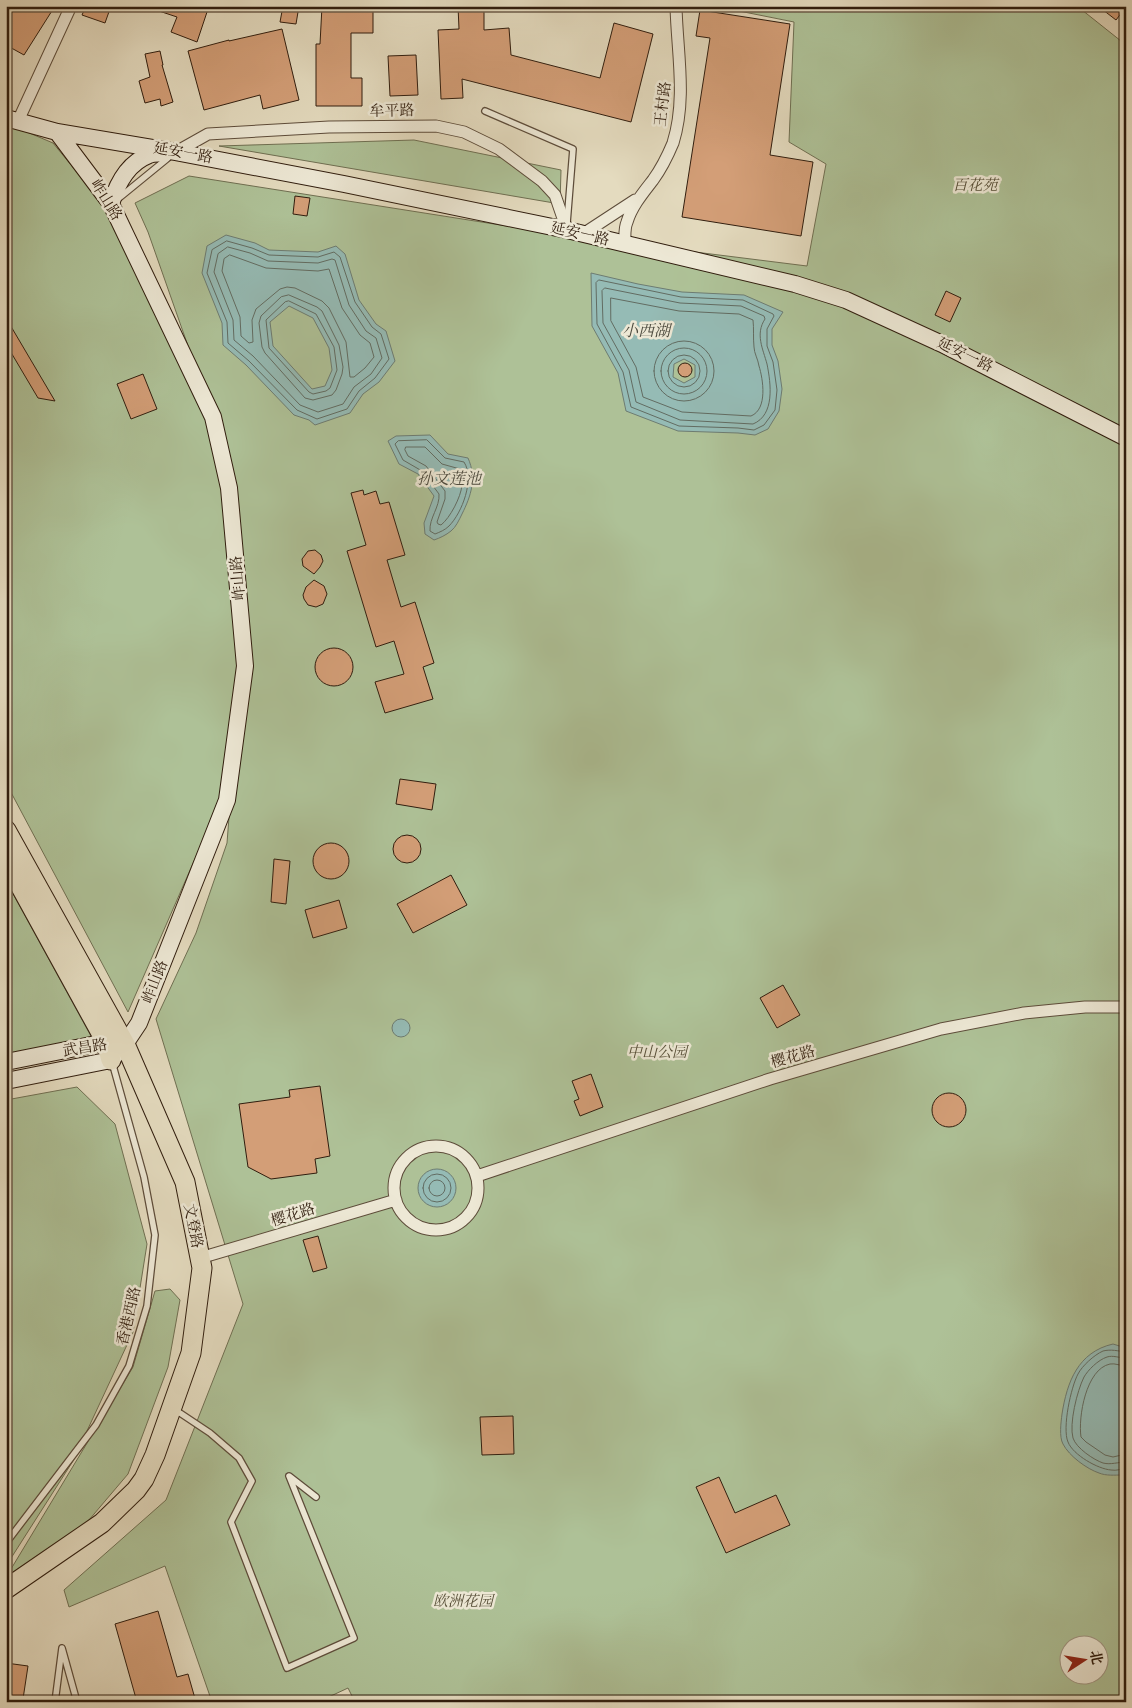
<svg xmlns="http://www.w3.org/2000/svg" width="1132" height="1708" font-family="'IM FELL Double Pica','Noto Serif SC',serif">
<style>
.green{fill:#aec197;stroke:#6f6f52;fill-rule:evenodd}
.water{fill:#95bbb5;stroke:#6d7c72;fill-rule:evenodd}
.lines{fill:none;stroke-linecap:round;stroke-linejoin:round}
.shore{stroke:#626c62;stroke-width:1}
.building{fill:#d39e77;stroke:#301d0e}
.lane-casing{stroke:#5d4c3a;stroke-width:8}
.street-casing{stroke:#5d4c3a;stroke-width:13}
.secondary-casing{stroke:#301d0e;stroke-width:18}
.primary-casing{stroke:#301d0e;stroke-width:21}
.lane{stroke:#ede8d5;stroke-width:5.5}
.street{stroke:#ede8d5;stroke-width:11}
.secondary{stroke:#ede8d5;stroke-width:16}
.primary{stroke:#e4dbbf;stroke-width:19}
.labels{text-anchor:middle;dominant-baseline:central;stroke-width:5;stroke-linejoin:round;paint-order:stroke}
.street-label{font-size:15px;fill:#301d0e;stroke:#ede8d5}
.park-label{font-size:15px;font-style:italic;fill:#564e37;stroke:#ede8d5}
.water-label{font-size:16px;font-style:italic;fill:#4e4c40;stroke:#ede8d5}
</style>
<rect width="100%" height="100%" fill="#e4dbbf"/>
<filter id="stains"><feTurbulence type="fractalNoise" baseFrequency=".004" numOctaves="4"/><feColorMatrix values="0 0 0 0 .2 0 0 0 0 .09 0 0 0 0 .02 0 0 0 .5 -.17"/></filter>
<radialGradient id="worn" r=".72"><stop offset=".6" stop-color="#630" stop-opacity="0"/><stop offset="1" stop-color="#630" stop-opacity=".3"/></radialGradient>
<path class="green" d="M714,6h271l3,3 4,-3h85l49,39v1657h-771l-7,-14 -30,14h-106l-47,-136 -96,41 -5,-17 102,-90 77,-196 -87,-285 40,-86 31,-90 8,-103 10,-74 -32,-249 -65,-185 -13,-29 54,-27 394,62 224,28 19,-102 -37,-22 5,-120zM1070,1646h30v30h-30z
M6,125l14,4 33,14 55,67 99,210 18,75 14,171 -17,131 -94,215 -122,-229z
M414,140l147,30 -1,34 -341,-58z
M6,881l86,157 -86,18z
M77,1087l38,37 32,120 -14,88 -60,129 -67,105v-466z
M170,1289l10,11 -12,67 -40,107 -45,53 -77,52v-8l5,-2 122,-202 22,-76z"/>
<path class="water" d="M226,235l29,8 14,7 49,2 18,-6 9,8 14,46 17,24 10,7 9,30 -16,21 -16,12 -13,19 -35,12 -6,-5 -15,-5 -48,-50 -23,-20 -1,-22 -20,-50 5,-27zM289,306l24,12 16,30 3,22 -7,16 -13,3 -39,-43 -3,-24z
M591,273l47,11 44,8 62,3 39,17 -11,17v16l6,16 4,28 -3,22 -11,18 -13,6 -17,-2 -60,-2 -52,-20 -8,-38 -26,-47zM684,359l11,6v12l-11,6 -11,-6 1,-13z
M430,435l18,19 20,4c9,20 3,38 -6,56 -3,6 -6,13 -11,17 -5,4 -11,7 -17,9l-9,-6 -1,-11 10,-27 -16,-22 -19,-10 -11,-23 8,-5z
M392 1028a9 9 0 1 1 18 0a9 9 0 1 1-18 0Z
M418 1188a19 19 0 1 1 38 0a19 19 0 1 1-38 0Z
M1113,1344l13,4v123l-4,4c-7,0 -16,1 -23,-2 -12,-4 -30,-17 -36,-29 -4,-7 -2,-22 -1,-30 5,-32 16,-62 51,-70z"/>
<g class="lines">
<path class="shore" d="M227,241l25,7 17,7 49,2 16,-5 6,5 15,45 17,25 9,7 8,25 -14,19 -16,13 -12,18 -30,10 -20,-9 -48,-49 -21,-18 -1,-21 -20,-49 5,-23z
M228,247l22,6 18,8 50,2 14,-4 3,1 14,45 17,26 10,7 6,20 -11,16 -17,13 -11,17 -25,8 -18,-7 -47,-49 -19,-16 -1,-20 -19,-48 4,-18z
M230,255l36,13 52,3 11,-2 13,39 18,27 10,8 4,14 -9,11 -11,9h-4l-4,-35 -17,-34 -7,-7 -27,-13 -8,-1 -7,2 -24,20 -4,11 1,22 -4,1 -8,-7 -1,-19 -18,-46 2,-12z
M599,280l82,17 62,3 30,14 1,2 -7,13v17l6,16 4,28 -2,20 -11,15 -10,5 -16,-2 -59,-2 -48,-19 -8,-35 -26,-48 -1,-41z
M605,288l75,15 61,3 23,10 1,3c-10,15 -2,30 2,45 4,20 8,51 -14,60l-73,-4 -44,-18 -7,-32 -26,-47 -1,-32z
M289,295l28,12 5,4 17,34 4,22 -1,7 -6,16 -4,5 -19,5 -8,-2 -40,-45 -3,-6 -3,-24 2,-7 20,-19z
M611,298l68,13 60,3 14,6c1,8 0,18 1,27 0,6 4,12 5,19 4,13 9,43 -8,50l-69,-4 -39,-15 -7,-30 -25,-46z
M289,301l27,13 18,33 3,23 -7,18 -4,3 -13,3 -4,-2 -40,-44 -3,-28 19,-18z
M654 371a30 30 0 1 1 60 0a30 30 0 1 1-60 0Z
M661 371a23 23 0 1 1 46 0a23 23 0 1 1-46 0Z
M668 371a16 16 0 1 1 32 0a16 16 0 1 1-32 0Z
M427,440l18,18 19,4c11,17 -2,51 -15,64 -4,4 -9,6 -14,8l-5,-3c-1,-13 10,-24 9,-37l-17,-23 -19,-11 -8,-16 3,-3z
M406,447h19l17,17 18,5c1,5 2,11 2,16 -1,12 -12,33 -21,40l-3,-1 -1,-2 8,-23v-8l-19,-25 -18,-10 -3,-6z
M423 1188a14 14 0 1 1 28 0a14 14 0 1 1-28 0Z
M429 1188a8 8 0 1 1 16 0a8 8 0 1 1-16 0Z
M1126,1352c-8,-1 -15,-3 -23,-1 -9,4 -21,15 -25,23 -7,13 -16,54 -10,68 5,13 30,27 43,28 6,1 10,-1 15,-2
M1126,1358c-7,0 -13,-3 -19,-1 -9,3 -19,13 -23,20 -7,14 -15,47 -11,61 3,10 21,22 30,25 8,2 15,-1 23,-1
M1126,1366c-5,0 -11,-3 -16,-2 -24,5 -32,53 -29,73l5,5 19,13 8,2 13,-3"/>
</g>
<path class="building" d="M6,6h49l-31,49 -18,-10z
M86,6h25l-6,17 -23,-8z
M150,6h59l-12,36 -26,-10 6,-15 -27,-9z
M283,6h16l-3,18 -16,-2z
M322,6h51v27h-22v45h11v28h-46v-62h4z
M458,6h26v24l25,-2 2,27 89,23 14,-55 39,11 -22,88 -169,-43 1,19 -22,1 -3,-69 21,-1z
M1098,6h28v1l-10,13z
M700,10l90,14 -20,131 43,7 -12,74 -119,-19 28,-179 -14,-2z
M282,29l17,71 -36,9 -3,-14 -56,15 -16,-59 41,-11v1z
M160,51l3,14h-1l11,37 -12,4 -1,-7 -15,4 -6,-22 11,-4 -5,-23z
M416,55l2,40 -28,1 -2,-40z
M295,196l15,2 -3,18 -14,-2z
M946,291l15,7 -11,24 -15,-7z
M6,318l49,83 -17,-3 -32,-54z
M678 370a7 7 0 1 1 14 0a7 7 0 1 1-14 0Z
M143,374l14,35 -26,10 -14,-35z
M363,490l1,5 12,-4 4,13 9,-2 16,53 -18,5 14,47 14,-5 19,61 -11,4 10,32 -48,14 -10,-31 29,-8 -10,-33 -18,6 -29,-96 19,-6 -15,-52z
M315,550l6,5 2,6 -3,6 -6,7 -11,-8 -1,-7 6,-8z
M314,580l10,6 3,8 -4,10 -7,3 -8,-2 -4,-6 -1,-4 3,-8z
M315 667a19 19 0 1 1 38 0a19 19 0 1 1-38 0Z
M400,779l36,5 -4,26 -36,-6z
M393 849a14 14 0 1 1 28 0a14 14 0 1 1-28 0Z
M313 861a18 18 0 1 1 36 0a18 18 0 1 1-36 0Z
M274,859l16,2 -4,43 -15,-2z
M451,875l16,30 -54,28 -16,-29z
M339,900l8,28 -34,10 -8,-28z
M783,985l17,30 -23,13 -17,-30z
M591,1074l12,33 -23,9 -6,-15 5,-2 -7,-18z
M320,1086l10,70 -15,3 2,14 -46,6 -23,-12 -9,-63 51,-7 -1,-7z
M932 1110a17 17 0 1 1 34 0a17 17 0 1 1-34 0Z
M318,1236l9,32 -14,4 -10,-32z
M513,1416l1,38 -32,1 -2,-38z
M719,1477l16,36 41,-18 14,30 -64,28 -30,-66z
M158,1611l19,66 11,-3 8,28h-59l-22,-78z
M6,1663l22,3 -5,33 -17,-2z"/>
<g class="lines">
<defs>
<path id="lane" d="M485,111l88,38 -6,74
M119,198l49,-40
M174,1409l36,24 29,25 13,23 -21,41 56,146 67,-30 -65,-162 27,21
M6,1543l90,-118 33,-59 18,-60 8,-71 -11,-58 -32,-115
M55,1702l7,-54 15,54"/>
<path id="street" d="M18,121l53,-115
M176,152l32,-18 121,-7 107,-1 28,6 35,17 43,32 13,14 12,35
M583,234l52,-34
M625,244c0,-7 -1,-15 2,-22 5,-16 16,-29 26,-42 8,-11 15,-25 20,-37 14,-45 4,-91 3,-137
M394 1188a42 42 0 1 1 84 0a42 42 0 1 1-84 0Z
M477,1176l293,-97 171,-50 83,-16 61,-6h41
M200,1258l196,-58"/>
<path id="secondary" d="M6,118l51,14 119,20 168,32 223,46 228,54 51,16 96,44 184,94
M111,204c6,-20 17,-41 38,-49 4,-2 11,-1 16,-2
M6,1062l100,-20 11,1
M6,1081l105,-21 14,-16 14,-21 88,-223 18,-134 -16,-178 -16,-71 -102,-213 -54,-72"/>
<path id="primary" d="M6,830l119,214 60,138 17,86 -11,85 -36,102 -11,24 -8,11 -34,33 -96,66
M6,860l100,182 5,18"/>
</defs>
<use href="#lane" class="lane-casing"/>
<use href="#street" class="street-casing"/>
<use href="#secondary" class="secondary-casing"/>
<use href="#primary" class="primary-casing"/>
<use href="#lane" class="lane"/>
<use href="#street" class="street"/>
<use href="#secondary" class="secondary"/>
<use href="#primary" class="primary"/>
</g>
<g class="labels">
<g class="street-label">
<text transform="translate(663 104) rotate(-83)">王村路</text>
<text transform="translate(392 111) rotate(-1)">牟平路</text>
<text transform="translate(183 153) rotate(10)">延安一路</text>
<text transform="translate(106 200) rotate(58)">岞山路</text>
<text transform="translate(580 234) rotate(13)">延安一路</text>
<text transform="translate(965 355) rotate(26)">延安一路</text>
<text transform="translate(238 578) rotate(-95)">岞山路</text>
<text transform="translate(155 982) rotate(-69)">岞山路</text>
<text transform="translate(85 1048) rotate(-9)">武昌路</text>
<text transform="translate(793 1057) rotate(-16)">樱花路</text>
<text transform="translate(293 1215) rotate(-17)">樱花路</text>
<text transform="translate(193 1226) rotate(79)">文登路</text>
<text transform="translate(129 1316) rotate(-77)">香港西路</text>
</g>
<g class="park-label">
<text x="975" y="185">百花苑</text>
<text x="657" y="1052">中山公园</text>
<text x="463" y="1601">欧洲花园</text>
</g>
<g class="water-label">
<text x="646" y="331">小西湖</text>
<text x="449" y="479">孙文莲池</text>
</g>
</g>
<rect width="1132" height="1708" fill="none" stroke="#e4dbbf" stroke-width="25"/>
<rect x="8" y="8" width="1117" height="1693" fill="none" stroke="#301d0e" stroke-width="2.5"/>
<rect x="12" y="12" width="1107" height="1683" fill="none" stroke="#301d0e"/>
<g transform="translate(1084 1660) rotate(78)"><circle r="24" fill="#ede8d5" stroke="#a19785"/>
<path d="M0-4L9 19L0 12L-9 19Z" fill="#8f2418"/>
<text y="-8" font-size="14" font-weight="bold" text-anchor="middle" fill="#301d0e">北</text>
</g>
<rect width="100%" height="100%" filter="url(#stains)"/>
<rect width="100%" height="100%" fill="url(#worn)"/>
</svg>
